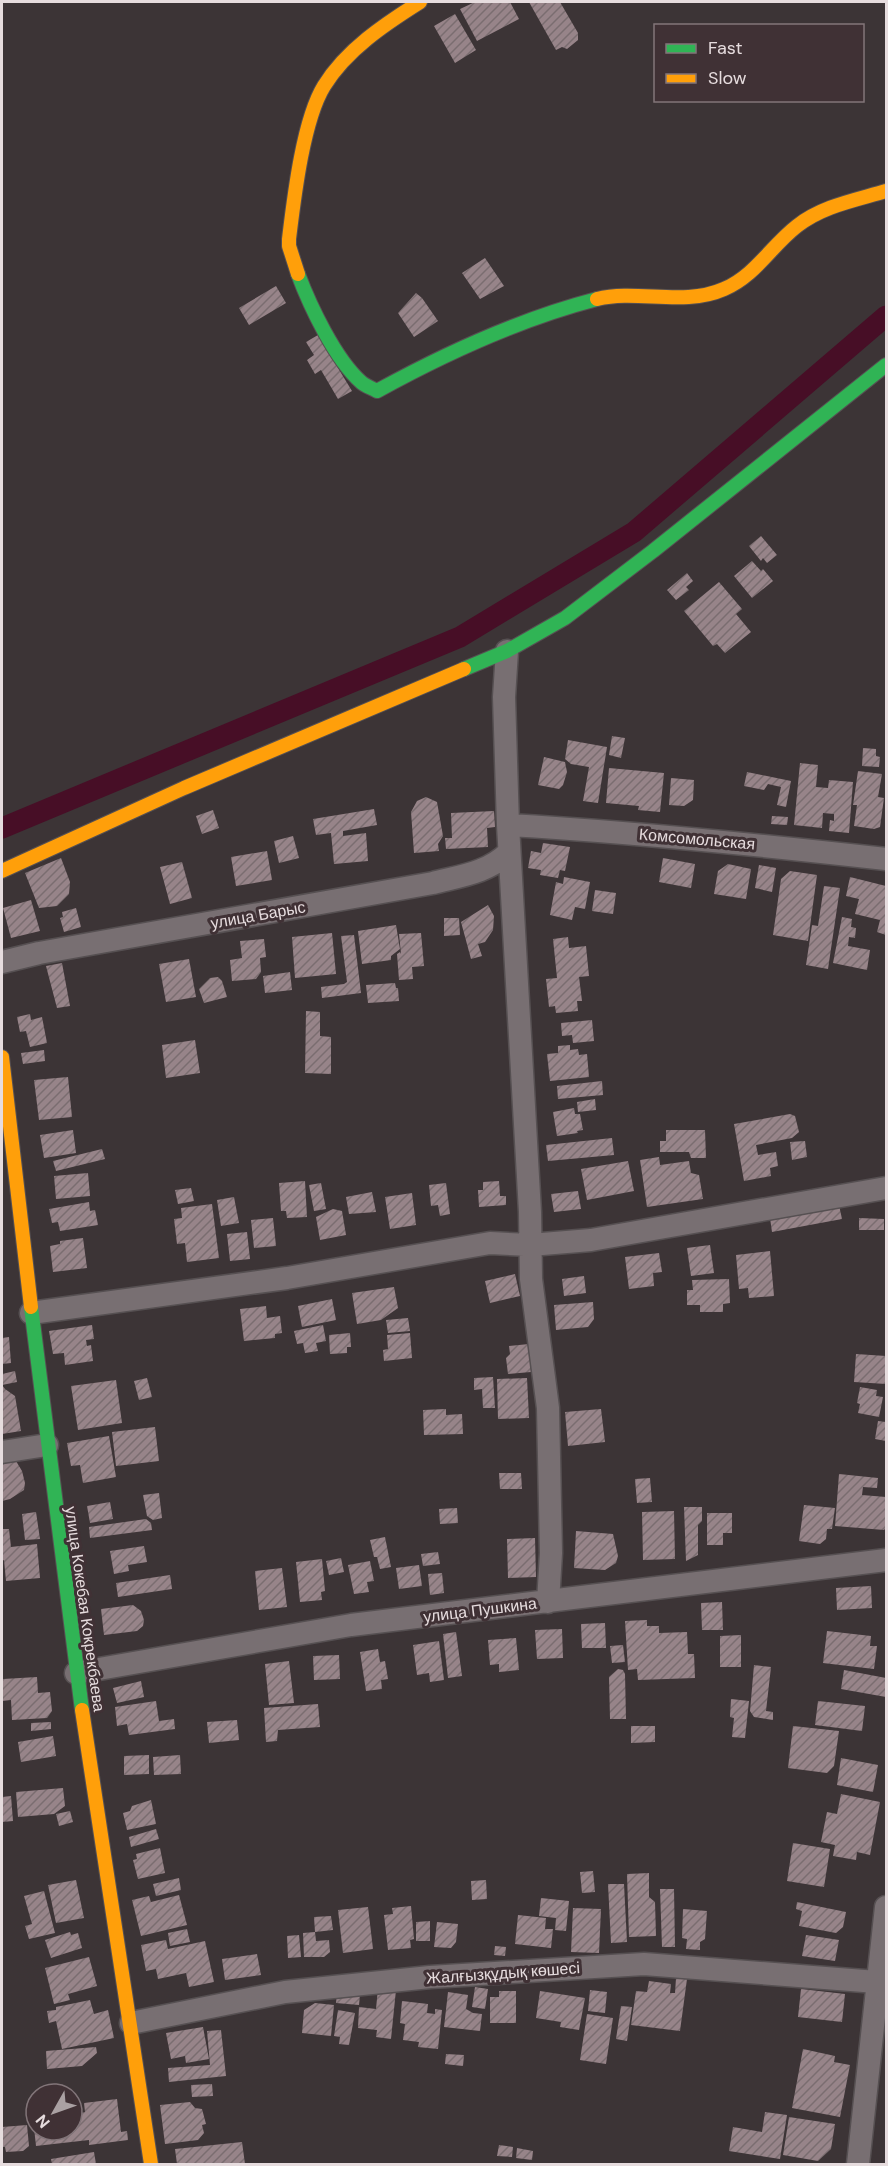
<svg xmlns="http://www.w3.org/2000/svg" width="888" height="2166" font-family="'DM Sans',sans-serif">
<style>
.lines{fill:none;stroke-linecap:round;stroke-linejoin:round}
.canal{stroke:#470e26;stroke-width:21}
.building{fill:url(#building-hatch)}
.street-casing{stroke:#565052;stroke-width:25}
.fast-casing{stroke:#565052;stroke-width:16}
.slow-casing{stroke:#565052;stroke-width:16}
.street{stroke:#786f72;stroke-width:22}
.fast{stroke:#30b455;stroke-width:14}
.slow{stroke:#ff9f0a;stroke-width:14}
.labels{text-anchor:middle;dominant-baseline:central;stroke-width:6;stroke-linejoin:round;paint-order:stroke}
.street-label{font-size:16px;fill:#e6dcde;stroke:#403135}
</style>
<defs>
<pattern id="building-hatch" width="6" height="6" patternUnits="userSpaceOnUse" patternTransform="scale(1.5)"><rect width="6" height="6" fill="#978489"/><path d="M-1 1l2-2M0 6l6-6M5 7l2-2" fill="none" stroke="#7a6d70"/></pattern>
</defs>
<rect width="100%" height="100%" fill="#3c3436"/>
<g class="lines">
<path class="canal" d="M2,828l458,-191 174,-105 252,-216"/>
</g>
<path class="building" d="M475,2h35l9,17 -42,22 -17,-32z
M529,2h31l18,31v7l-11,9 -5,-2 -6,3z
M455,14l21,36 -21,13 -21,-37z
M485,258l19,28 -24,13 -18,-26z
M276,286l10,17 -37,22 -10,-17z
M416,293l6,5 16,23 -24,16 -16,-24z
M318,335l34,56 -14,8 -17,-29 -6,4 -8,-14 7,-5 -8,-13z
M761,536l16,19 -10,8 -4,-5 -2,3 -12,-15z
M752,561l9,10 2,-2 10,12 -21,17 -18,-22z
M687,573l6,8 -7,6 3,3 -13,10 -9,-10z
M719,582l23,27 -6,5 15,18 -26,21 -8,-9 -4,2 -29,-35z
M612,736l13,2 -4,20 -12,-3z
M568,740l39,7 -9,56 -15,-2 6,-34 -18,-3 -6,-5z
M863,748l13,1v7l4,1 -1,10 -17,-1z
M544,757l21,5 2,10 -4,13 -4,4 -21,-4z
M800,763l18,2 -2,22 12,1 1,-8 24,2 -4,51 -20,-2 1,-11 4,1v-7l-11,-1 -1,15 -28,-3z
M609,768l55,5 -4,39 -22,-2 1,-4 -33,-3z
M858,771l24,3 -4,23 6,1 -4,29 -6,2 -20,-3 3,-21h-4z
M747,772l44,9 -5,26 -9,-2 4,-18 -13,-3 -4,6 -20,-4z
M671,778l23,2 -1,20 -9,6 -15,-1z
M426,797l11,5 6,34 -5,8 1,7 -25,2 -3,-41 6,-11z
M374,809l3,16 -34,6v5l23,-3 2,28 -34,3 -3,-31 -15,2 -3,-16z
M213,810l6,18 -17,6 -6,-18z
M494,811l1,16 -8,1 1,19 -42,2 -1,-11h7l-1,-25z
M772,816l16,1 -1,8 -16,-1z
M293,836l6,22 -20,5 -5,-22z
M543,843l27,4 -5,24 -5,-1 -2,8 -18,-3 1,-5 -13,-2 3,-17 10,2z
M267,851l5,29 -36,6 -5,-29z
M61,858l9,24 -1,12 -12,12 -18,2 -14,-35z
M663,858l32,6 -4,24 -32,-6z
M182,862l10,36 -22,6 -10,-37z
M728,864l23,5 -5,30 -32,-5 4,-23z
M759,865l17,3 -4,24 -17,-4z
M790,871l27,4 -9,66 -35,-6 8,-56z
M564,877l26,5 -5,27 -10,-2 -3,13 -22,-5 6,-33 7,2z
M850,877l36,9v49l-9,-3 3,-12 -25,-6 4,-15 -13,-3z
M824,886l16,2 -12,81 -22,-4 6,-40 6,1z
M595,890l21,3 -3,21 -21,-3z
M31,900l9,31 -29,7 -8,-30z
M488,905l6,11 -1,14 -8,12 -7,2 4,12 -11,3 -10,-37z
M76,908l5,19 -17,5 -4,-14 3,-1 -1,-5z
M842,917l10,2 -1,8 5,1 -1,10 -6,-1 -1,9 22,4 -3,20 -34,-7z
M444,918h15l1,17 -16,1z
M396,925l4,24 -9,7v4l-29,4 -4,-33z
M332,933l4,41 -41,4 -3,-41z
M421,933l3,33 -12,1 1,12 -14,1 -2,-26 3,-2 1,2 -2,-20z
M354,935l7,58 -39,5 -1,-11 23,-3 3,-2 -6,-46z
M568,937l1,11 17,-2 3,30 -10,1 3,24h-5l1,10 -22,2 -1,-7 -6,1 -3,-28 11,-1 -4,-39z
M264,939l2,18 -6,1 1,14 -5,7 -24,2 -2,-21 12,-2 -2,-17z
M189,959l7,38 -30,5 -7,-38z
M62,963l8,43 -13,2 -11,-42z
M290,972l2,18 -27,3 -2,-17z
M218,977l4,4 5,16 -23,6 -5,-14 11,-11z
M395,983l1,5h2l1,13 -31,2 -2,-18z
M306,1011l14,1v24l11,1v37l-26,-1z
M30,1014l1,6 11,-3 5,26 -17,4 -4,-16 -6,1 -3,-15z
M592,1020l2,21 -21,2 -1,-8 -10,1 -1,-13z
M195,1040l5,33 -34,5 -4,-33z
M570,1045v5l8,-1 1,6 8,-1 2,23 -39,4 -3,-27 11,-1v-7z
M44,1050l1,11 -22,3 -2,-11z
M68,1077l4,40 -33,3 -5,-40z
M602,1081l1,14 -45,4 -1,-13z
M595,1099l1,11 -18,2 -1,-10z
M574,1108l1,6h5l3,16 -6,1 1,2 -21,3 -4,-24z
M790,1114l5,2 4,16 -7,6 -36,7 2,10 18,-3 2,14 -8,2 1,8 -27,5 -10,-57z
M73,1130l3,23 -32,5 -4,-23z
M666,1130h39l1,28h-15l-2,-6h-29v-11h6z
M612,1138l2,17 -66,6 -2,-16z
M805,1141l2,16 -15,3 -2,-18z
M102,1149l3,10 -49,12 -3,-10z
M659,1157l1,8 29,-4 2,12 8,2 4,24 -56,8 -7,-47z
M628,1161l6,30 -47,9 -6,-31z
M88,1173l2,23 -34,3 -2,-23z
M305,1181l2,36 -20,1 -1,-7h-5l-2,-28z
M499,1181l1,15h6v9l-27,2 -1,-17h5v-8z
M321,1183l5,26 -12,2 -5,-26z
M446,1183l4,31 -10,2 -2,-11 -7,1 -2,-21z
M191,1188l3,13 -16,3 -3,-14z
M578,1191l3,18 -27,3 -3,-18z
M372,1192l4,20 -27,2 -3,-17z
M412,1193l4,32 -26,4 -5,-32z
M234,1197l5,26 -18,3 -4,-26z
M89,1202l1,9 5,-1 3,15 -38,6 -2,-9 -6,1 -3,-14z
M212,1204l7,54 -32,4 -2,-19 -8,1 -3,-25 8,-1 -1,-10z
M839,1205l3,14 -70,13 -2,-14z
M333,1209l9,2 4,24 -26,5 -4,-23z
M273,1218l3,28 -22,2 -3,-28z
M859,1218l25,1v11h-25z
M247,1232l3,27 -20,2 -3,-27z
M83,1238l4,30 -34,4 -3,-26 10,-2v-3z
M710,1245l4,28 -23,3 -4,-28z
M770,1251l4,45 -25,2 -1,-10 -9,1 -3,-34z
M659,1253l3,19 -9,1 1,13 -25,3 -4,-32z
M515,1274l5,22 -30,7 -5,-22z
M584,1276l2,17 -22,3 -2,-17z
M729,1279l1,24 -7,1v8h-23v-7h-13v-15h6l-1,-10z
M394,1287l4,21 -17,12 -24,4 -5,-31z
M332,1299l4,21 -34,7 -4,-21z
M593,1302l1,17 -6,8 -32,3 -2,-25z
M266,1306l1,12 13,-2 2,17 -7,1v4l-31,3 -4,-32z
M408,1318l2,13 -22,2 -2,-13z
M92,1325l2,14 -8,1 1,6 4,-1 2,16 -28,4 -1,-12 -11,1 -4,-23z
M323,1325l3,16 -10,2 2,8 -13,2 -2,-10 -6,1 -3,-13z
M350,1333l1,14h-4v6l-17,1 -1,-19z
M410,1333l2,25 -28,3 -1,-11 5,-1 -1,-14z
M9,1337l2,26 -9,1v-26z
M529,1344l2,28 -23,2 -2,-16 4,-4 -1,-8z
M856,1354l30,2v28l-32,-2z
M15,1371l2,11 -15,3 3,4 10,7 6,35 -19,3v-60z
M493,1377l2,31h-12l-1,-19 -8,1v-12z
M147,1378l5,19 -13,3 -5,-19z
M527,1378l2,40 -31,1 -1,-40z
M116,1380l6,43 -44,7 -7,-44z
M860,1387l17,3 -1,6 7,1 -4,20 -21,-4 2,-9 -3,-1z
M446,1409v6l16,-1 1,20 -39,1 -1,-25z
M601,1409l4,33 -37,4 -3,-34z
M878,1421l8,1v19l-11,-2z
M155,1427l4,34 -43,5 -4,-34z
M109,1436l7,41 -33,6 -3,-18 -9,1 -4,-23z
M16,1461l6,10 3,12 -1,7 -14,9 -8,2v-37z
M499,1473h22l1,16h-22z
M839,1474l39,4 -1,10 -14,-1 -1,8 24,2v31l-2,2 -49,-4z
M650,1478l2,24 -15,1 -2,-24z
M159,1493l3,25 -9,2 -6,-4 -4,-21z
M110,1502l3,17 -23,4 -3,-17z
M804,1505l31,3 -3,21h-5l-1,10 -6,5 -21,-3z
M684,1507h18v14l-4,4v30l-12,6z
M457,1508l1,15 -18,1 -1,-15z
M674,1511l1,48 -32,1 -1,-48z
M36,1512l4,27 -15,1 -3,-26z
M707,1513h25v20h-9v12h-16z
M146,1519l5,4 1,7 -62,8 -1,-11z
M2,1529h7l2,18 26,-3 3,34 -34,3 -2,-21 -2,1z
M576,1531l37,3 5,22 -2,7 -11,7 -31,-2z
M385,1537l6,30 -11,2 -3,-12h-3l-4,-17z
M535,1538l1,39 -28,1 -1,-39z
M144,1546l3,16 -19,3 1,6 -15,3 -4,-23z
M438,1552l2,12 -17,2 -2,-12z
M341,1558l3,14 -15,3 -3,-14z
M322,1559l3,32 -4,1 1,8 -22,2 -4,-40z
M370,1561l4,20 -7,1 2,10 -15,2 -6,-29z
M419,1565l3,21 -23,3 -3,-21z
M282,1568l5,39 -28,3 -4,-39z
M442,1573l2,20 -14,2 -2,-21z
M170,1575l2,14 -54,8 -2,-14z
M871,1586l1,22 -35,2 -1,-22z
M722,1602l1,28h-21l-1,-27z
M133,1605l8,6 3,9 -1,6 -6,5 -33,4 -3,-26z
M647,1620v6h12v7l28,-1 1,22h6l1,24 -57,2 -1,-11 -9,1 -3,-49z
M605,1623l1,25h-24l-1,-24z
M562,1629l1,29 -26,1 -2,-29z
M827,1631l44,5 -1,10h7l-3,23 -51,-6z
M456,1632l6,44 -14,2 -5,-44z
M741,1635v32h-21v-31z
M516,1638l3,32 -20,2v-8l-9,1 -2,-25z
M439,1641l5,39 -14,2 -1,-9 -12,2 -4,-30z
M623,1645l2,17 -13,1 -2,-17z
M378,1649l2,13 5,-1 3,18 -7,1 1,9 -16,2 -6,-39z
M339,1655l1,24 -26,1 -1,-24z
M289,1661l5,42 -25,2 -4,-41z
M754,1665l17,2 -5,44 7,1v8l-19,-3 -4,-6z
M618,1669l5,1 2,4 1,45h-16l-1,-42z
M844,1670l42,8v19l-45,-8z
M37,1677l1,16 12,-1 2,19 -5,7 -35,2 -1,-20 -9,1 1,-22z
M141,1681l3,16 -27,6 -4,-15z
M731,1699l18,2 -4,37 -13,-1 2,-19 -4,-1z
M156,1701l3,20 15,-2 1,10 -46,6 -2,-11 -10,2 -2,-19z
M818,1701l47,5 -3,25 -47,-6z
M318,1704l2,23 -42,3 -1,11 -11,1 -2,-34z
M237,1720l2,20 -30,3 -2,-21z
M51,1722v7l-20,2v-8z
M631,1726h24v16l-24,1z
M793,1726l46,5 -5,35 -7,7 -39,-5z
M53,1736l3,20 -35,6 -3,-20z
M149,1755v19l-25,1v-19z
M180,1755l1,19 -27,1 -1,-18z
M841,1758l37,7 -5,27 -36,-7z
M63,1788l2,18 -11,8 -36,3 -2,-25z
M841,1794l39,8 -10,53 -13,-3 -1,8 -23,-4 2,-11 -14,-3 6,-30 10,2z
M11,1796l2,25 -11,1v-25z
M151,1800l5,24 -29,6 -4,-17 7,-2 2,-5z
M70,1811l3,11 -14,4 -3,-12z
M156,1829l3,10 -28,8 -2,-10z
M793,1843l37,6 -6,38 -37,-6z
M160,1848l5,25 -27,6 -5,-19 4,-1 -1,-5z
M593,1871l2,21 -13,1 -2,-21z
M649,1873v24l6,5 1,34 -27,1 -2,-63z
M179,1878l2,12 -25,6 -3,-12z
M76,1880l8,38 -28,5 -8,-38z
M486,1880l1,19 -15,1 -1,-19z
M608,1884h16l3,58 -16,1z
M660,1889h14l1,58h-13z
M44,1891l11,42 -26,6 -4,-13 7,-2 -8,-28z
M179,1895l8,30 -46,11 -9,-36 17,-4 2,6z
M541,1898l28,3 -3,30 -11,-1 1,-12 -17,-2z
M797,1902l49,10 -3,15 -7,6 -37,-7 3,-15 -6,-2z
M411,1906l3,33 -4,1 1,8 -23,2 -4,-35 9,-1 -1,-6z
M368,1907l5,42 -30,4 -5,-43z
M573,1908l28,1 -2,44 -28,-1z
M683,1909l24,2 -2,28 -5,3v8l-14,-1 1,-10 -5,-1z
M518,1915l28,3 -1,11h8l-2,19 -36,-4z
M331,1916l2,14 -18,2 -1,-15z
M430,1921v20h-14v-19z
M437,1922l21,2 -2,18 -5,6 -17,-1z
M187,1929l3,13 -20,4 -2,-13z
M70,1932l1,3 7,-2 4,15 -31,10 -6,-18z
M315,1932l1,9 13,-1 1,12 -6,5h-20l-1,-24z
M299,1935l2,22 -13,1 -1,-22z
M806,1935l33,5 -4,21 -33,-5z
M166,1940l2,9 37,-8 9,41 -25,5 -3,-14 -28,6 -2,-10 -10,2 -5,-26z
M495,1946l11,1 -1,9 -11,-1z
M257,1954l4,21 -36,5 -3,-21z
M89,1957l8,29 -29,8 2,6 -16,4 -9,-36z
M676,1978l11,1 -7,52 -49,-6 5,-34 11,1 2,-11 22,3 -1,9h5z
M475,1987l13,2 -3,20 -13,-2z
M378,1988l18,2 -5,49 -15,-2 1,-7 -19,-2 1,-21 17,2z
M801,1989l44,5 -3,28 -44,-5z
M590,1990l17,2 -2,21 -17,-2z
M499,1991h17v32h-26v-26h9z
M540,1991l45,7 -6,32 -19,-3 1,-5 -25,-4z
M448,1992l20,3 -2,14 7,4 9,1 -2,17 -36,-4z
M337,1993l23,2 -1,10 -23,-2z
M90,2000l4,14 14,-4 6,28 -52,11 -6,-28 -7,2 -2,-12 9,-1v-3z
M402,2001l26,3 -1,9 8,1v-5l7,1 -4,39 -20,-2 1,-5 -16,-2 2,-16 -5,-1z
M315,2003l19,2 -3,31 -29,-3 2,-23z
M621,2006l11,1 -5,34 -11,-2z
M338,2010l17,3 -6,32 -10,-1 1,-7 -6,-1z
M587,2014l26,4 -7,46 -26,-4z
M203,2027l6,32 -23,4 -1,-7 -14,3 -5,-26z
M221,2030l5,46 -57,6 -1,-14 42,-3 -3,-34z
M96,2047l1,6 -15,13 -35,3 -1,-18z
M803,2049l32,7 -1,6 16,3 -10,52 -48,-9z
M446,2054l18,1 -1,11 -18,-2z
M212,2084l1,12 -21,1 -1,-12z
M117,2099l4,33 6,-1 1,9 -39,5v-5l-53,6 -4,-36h4v20h36v-25l8,-1 1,9 4,-1 -1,-9z
M190,2102l5,6 7,1 4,15 -4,1 2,8 -6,7 -33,4 -5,-39z
M765,2112l22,3 -7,44 -51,-8 4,-24 29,5z
M789,2117l46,7 -4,25 -13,12 -35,-6z
M27,2125l2,21 -6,5 -17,1 -1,-5h-3v-20z
M242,2142l3,22h-68l-2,-15z
M499,2145l14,2 -1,10 -15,-1z
M517,2148l16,3 -1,9 -16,-2z
M94,2152l2,12h-44l-1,-5z"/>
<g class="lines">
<defs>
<path id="street" d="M507,651l-3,46 4,128 22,387 1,67 17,129 3,145 -3,49
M508,825c127,7 252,20 378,34
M2,962l37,-9 394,-70c27,-7 55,-10 76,-31
M31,1313l256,-35 203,-35 40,2 61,-5 295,-52
M2,1452l45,-7
M76,1673l275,-48 535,-65
M131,2023l154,-31 145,-15 214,-13 233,18
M858,2164l28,-257"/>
<path id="fast" d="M298,274c12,32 37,85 63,108 4,4 11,6 16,9 69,-38 143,-72 220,-92
M464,669l43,-18 58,-33 88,-67 233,-186
M31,1307l51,403"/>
<path id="slow" d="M298,274l-9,-28v-7c5,-41 14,-119 35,-153 22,-36 61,-62 96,-84
M597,299c41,-10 86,8 127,-10 31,-13 47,-43 73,-63 25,-20 59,-26 89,-35
M2,871l182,-83 280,-119
M2,1057l29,250
M82,1710l69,454"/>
</defs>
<use href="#street" class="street-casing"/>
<use href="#fast" class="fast-casing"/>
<use href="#slow" class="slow-casing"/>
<use href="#street" class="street"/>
<use href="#fast" class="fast"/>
<use href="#slow" class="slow"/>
</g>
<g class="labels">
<g class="street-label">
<text transform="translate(697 839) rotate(5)">Комсомольская</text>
<text transform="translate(258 915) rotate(-10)">улица Барыс</text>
<text transform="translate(85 1609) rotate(82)">улица Кокебая Кокрекбаева</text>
<text transform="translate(480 1610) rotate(-7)">улица Пушкина</text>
<text transform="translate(503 1973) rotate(-4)">Жалғызқұдық көшесі</text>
</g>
</g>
<rect width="888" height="2166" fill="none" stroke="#e6dcde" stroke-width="6"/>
<rect x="654" y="24" width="210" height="78" fill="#403135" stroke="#827579" stroke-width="1.5"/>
<rect x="666" y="44" width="30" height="9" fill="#30b455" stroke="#827579" stroke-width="1.5"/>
<text x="708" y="54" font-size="18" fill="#e6dcde">Fast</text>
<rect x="666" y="74" width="30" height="9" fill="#ff9f0a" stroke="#827579" stroke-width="1.5"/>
<text x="708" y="84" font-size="18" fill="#e6dcde">Slow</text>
<g transform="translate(54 2112) rotate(230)"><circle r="28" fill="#403135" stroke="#827579" stroke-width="1.5"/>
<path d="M0-4.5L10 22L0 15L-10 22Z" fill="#aaa1a3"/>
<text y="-9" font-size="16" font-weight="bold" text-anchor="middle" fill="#e6dcde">N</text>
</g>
</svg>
